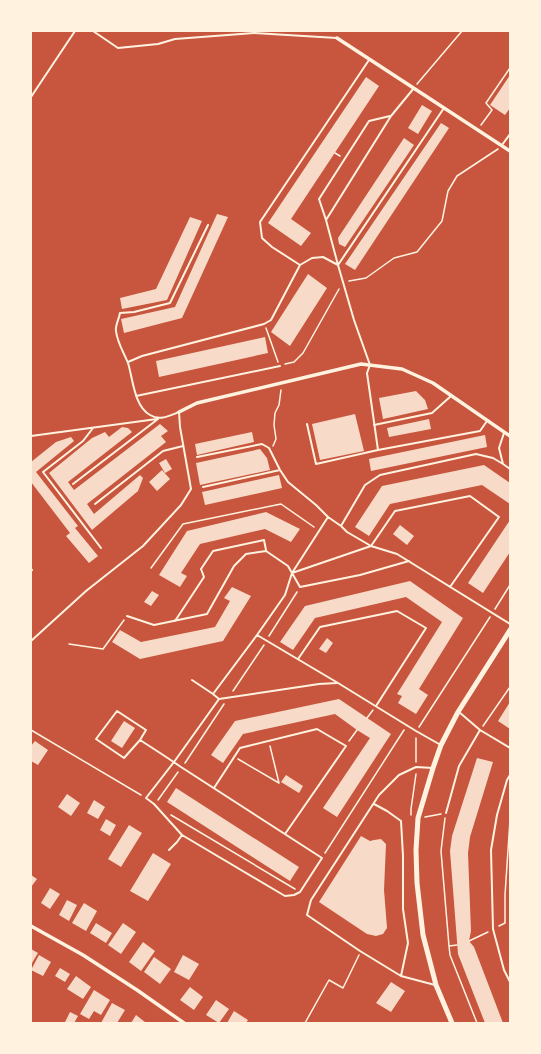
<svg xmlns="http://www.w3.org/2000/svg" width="541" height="1054" font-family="Rubik,sans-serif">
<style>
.building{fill:#f7dbc8}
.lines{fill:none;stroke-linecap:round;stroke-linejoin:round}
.path{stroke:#fff3e0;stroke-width:1.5}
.service{stroke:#fff3e0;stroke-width:2}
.minor{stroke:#fff3e0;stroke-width:3.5}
.secondary{stroke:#fff3e0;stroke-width:5}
</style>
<rect width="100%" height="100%" fill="#c8553d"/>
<path class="building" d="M510,75v33l-5,7 -15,-10z
M366,77l13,9 -88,133 20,14 -10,13 -33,-23z
M422,105l10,6 -14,23 -10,-6z
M441,123l8,5 -94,142 -10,-6z
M404,138l10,7 -69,102 -6,-3 -1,-6z
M217,214l11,3 -46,101 -58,15 -3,-14 54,-12z
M190,217l12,4 -35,79 -45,9 -2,-11 36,-9z
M308,274l19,14 -37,58 -19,-14z
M265,337l3,16 -109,24 -3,-16z
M416,391l9,9 3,9 -45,10 -4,-21z
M355,414l9,37 -44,9 -8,-36z
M429,419l2,10 -42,8 -2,-9z
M160,424l8,7 -7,5 5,6 -79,62 7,10 46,-39 3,3 -5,13 -46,39 -43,-57 43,-35 13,-6 4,5 13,-10 6,1 4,4 -64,50 6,8z
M252,432l2,10 -57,13 -2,-11z
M485,435l2,12 -116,24 -2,-12z
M71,437l3,4 -38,31 42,54 -3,2 23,28 -9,7 -23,-27 4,-3 -39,-51v-20l25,-20z
M260,449l7,9 3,12 -70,15 -4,-22z
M166,459l6,10 -7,4 -6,-10z
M484,465l26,18v21l-28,-19 -92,19 -21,32 -14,-9 27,-41z
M162,470l8,9 -13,12 -8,-9z
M279,475l3,13 -77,17 -3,-13z
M266,512l34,17 -9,13 -26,-13 -65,15 -19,29 6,3 -7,11 -21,-12 28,-44z
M510,520v32l-27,41 -15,-10z
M400,525l14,11 -7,9 -14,-11z
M410,581l53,37 -44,71 9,6 -12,19 -18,-11 4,-7 -5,-2 45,-72 -36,-25 -91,21 -22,32 -13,-8 25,-36z
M232,587l19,9 -28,45 -83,18 -28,-17 8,-12 21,12 74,-15 15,-26 -6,-3z
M152,591l7,4 -8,11 -7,-4z
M327,638l6,5 -7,10 -7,-4z
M339,699l52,35 -54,83 -14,-9 47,-70 -13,-8 -22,-16 -92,20 -20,29 -12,-8 24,-34z
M510,702v27l-12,-8z
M124,721l11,7 -13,20 -11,-7z
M35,741l13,9 -10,15 -7,-4v-15z
M477,758l16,4 -23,75 -2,16 3,78 -2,10 5,6 29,76h-18l-27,-69 -8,-103 2,-15z
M286,775l17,11 -4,7 -18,-11z
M176,788l123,79 -9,14 -123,-79z
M67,794l13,9 -9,13 -13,-9z
M94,800l11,7 -7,12 -11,-6z
M106,819l10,6 -6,11 -10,-6z
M129,825l13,8 -21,34 -13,-8z
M361,836l9,5 4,-1 7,-1 5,5 -2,46 3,38 -4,6 -7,2 -9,-2 -48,-32z
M153,853l18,11 -23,37 -18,-10z
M31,875l6,4 -6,8z
M50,888l10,6 -10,15 -9,-6z
M67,900l10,5 -8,16 -10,-6z
M84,903l13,8 -11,20 -14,-8z
M96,923l16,10 -6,10 -16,-10z
M123,923l13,9 -15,22 -13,-9z
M143,942l12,9 -14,20 -12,-9z
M31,949l7,4 -6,10h-1z
M39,955l12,7 -8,14 -12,-6z
M183,955l16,9 -10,16 -15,-8z
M154,957l17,12 -11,15 -16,-12z
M60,968l10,6 -5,8 -10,-6z
M76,976l15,11 -8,12 -16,-10z
M391,982l14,9 -14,21 -15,-9z
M190,987l13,10 -9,13 -14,-10z
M94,990l16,10 -9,15 -7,-4 -5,8 -9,-5z
M216,1000l13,9 -10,14 -13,-8z
M112,1003l13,7 -8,13h-16z
M234,1011l14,9 -2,3h-19z
M70,1012l8,4 -4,7h-8l-1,-1z
M136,1015l9,7 -1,1h-13z"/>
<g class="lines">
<path class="path" d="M417,84l45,-53
M481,125l11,-15 -6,-7 24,-35
M335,153l5,3
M349,281l17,-3 28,-20 23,-6 25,-31 6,-30 9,-15 41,-27
M266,328l12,34
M285,364l9,-2 9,-9 36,-64
M273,446l3,-7 -2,-14 1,-12 4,-8 2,-15
M151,568l32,-44 98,-20 33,23
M495,609l15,-24
M269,636l28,-44
M69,644l34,5 21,-29
M233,691l31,-46
M367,718l6,-8
M483,726l27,-39
M419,727l71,-110
M31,730l110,65
M416,738v24
M349,741l8,-11
M238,759l41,24 -9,-37
M185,763l39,-59
M158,800l20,-28
M171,815l124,74
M411,815v-6l5,-35
M425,817l16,-3
M445,818l-4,33 8,95 1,9 27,68
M325,853l79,-123
M499,926l6,-3v-28l5,-75
M469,941l19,-9
M449,946l8,-1
M305,1023l24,-43 14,8 16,-33"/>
<path class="service" d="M93,31l25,17 40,-4 17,-5 79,-6 83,5
M31,97l44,-66
M444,108l-106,157 16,55 16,45 -3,8 11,77 102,-19 7,-10
M502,145l8,-11
M326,220l-7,-21 50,-78 21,-5
M300,265l-28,-18 -10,-9 -2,-16 109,-162
M338,265l-12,-45 65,-104 23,-28
M128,362l14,-6 122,-32 7,-4 29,-55 12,-7 11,-1 15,8
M136,396l144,-30
M307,424l9,40 62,-14
M374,425l58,-12 19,-17
M93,428l-10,13 -40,31 58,76
M504,433l-5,15 4,16 7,5
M31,436l126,-17
M197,457l65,-13 7,4 11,22 8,12 28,23 12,12
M503,464l-10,-6 -17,-4 -96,21 -15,10 -24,41 6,6 24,14 26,8 113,70
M73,484l85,-65
M203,487l77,-17
M95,504l68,-53 20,-5
M31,569l1,1 -1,1
M292,573l79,-27 24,-35 75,-15 29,21 -49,70
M127,616l27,9 53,-11 27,-48 12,-12 20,-3 22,15 12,21 60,-12 49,-14
M175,621l29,-44 -3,-8 12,-18 51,-11 2,10
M257,635l81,48 78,48 23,13
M31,641l55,-50 57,-45 38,-41 10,-16 -11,-62 -1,-15c-10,4 -19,9 -29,3 -16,-9 -17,-36 -22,-52 -4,-10 -11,-21 -12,-32 -1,-5 3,-12 4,-18l14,-1 36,-9 38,-78
M298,659l22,-32 77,-16 29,17 -50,78
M192,680l21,14 44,-59 28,-40 7,-22 36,-56 13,9
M219,699l100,-15 18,-1
M459,712l21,18 30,18
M140,740l-16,18 -28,-19 21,-28 29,19 -6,10c14,9 28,18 41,27l141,91 -22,34 -6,3 -9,1 -103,-61 -28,-31 -8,-6 28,-36 45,-63 -6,-5
M433,768l-17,-1 -17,8 -20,20 -68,105 -4,15 53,36 41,25 34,9
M510,775l-3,5 -10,35 -6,35 2,79 11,41 6,12
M214,788l26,-40 77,-19 29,17 -61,88
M374,804l13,7 14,10 2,35v53l5,34 -7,33
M446,813l13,-47 21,-36
M169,850l8,-8 5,-7"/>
<path class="minor" d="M337,38l173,113
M179,412l18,-9 164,-39 41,5 31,14 77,53
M31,926l52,29 54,35 47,33"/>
<path class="secondary" d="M452,1023l-16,-38 -13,-50 -6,-52 -1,-33 2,-32 15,-50 8,-23 17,-33 52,-82"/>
</g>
<rect width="541" height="1054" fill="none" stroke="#fff3e0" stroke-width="64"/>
</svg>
